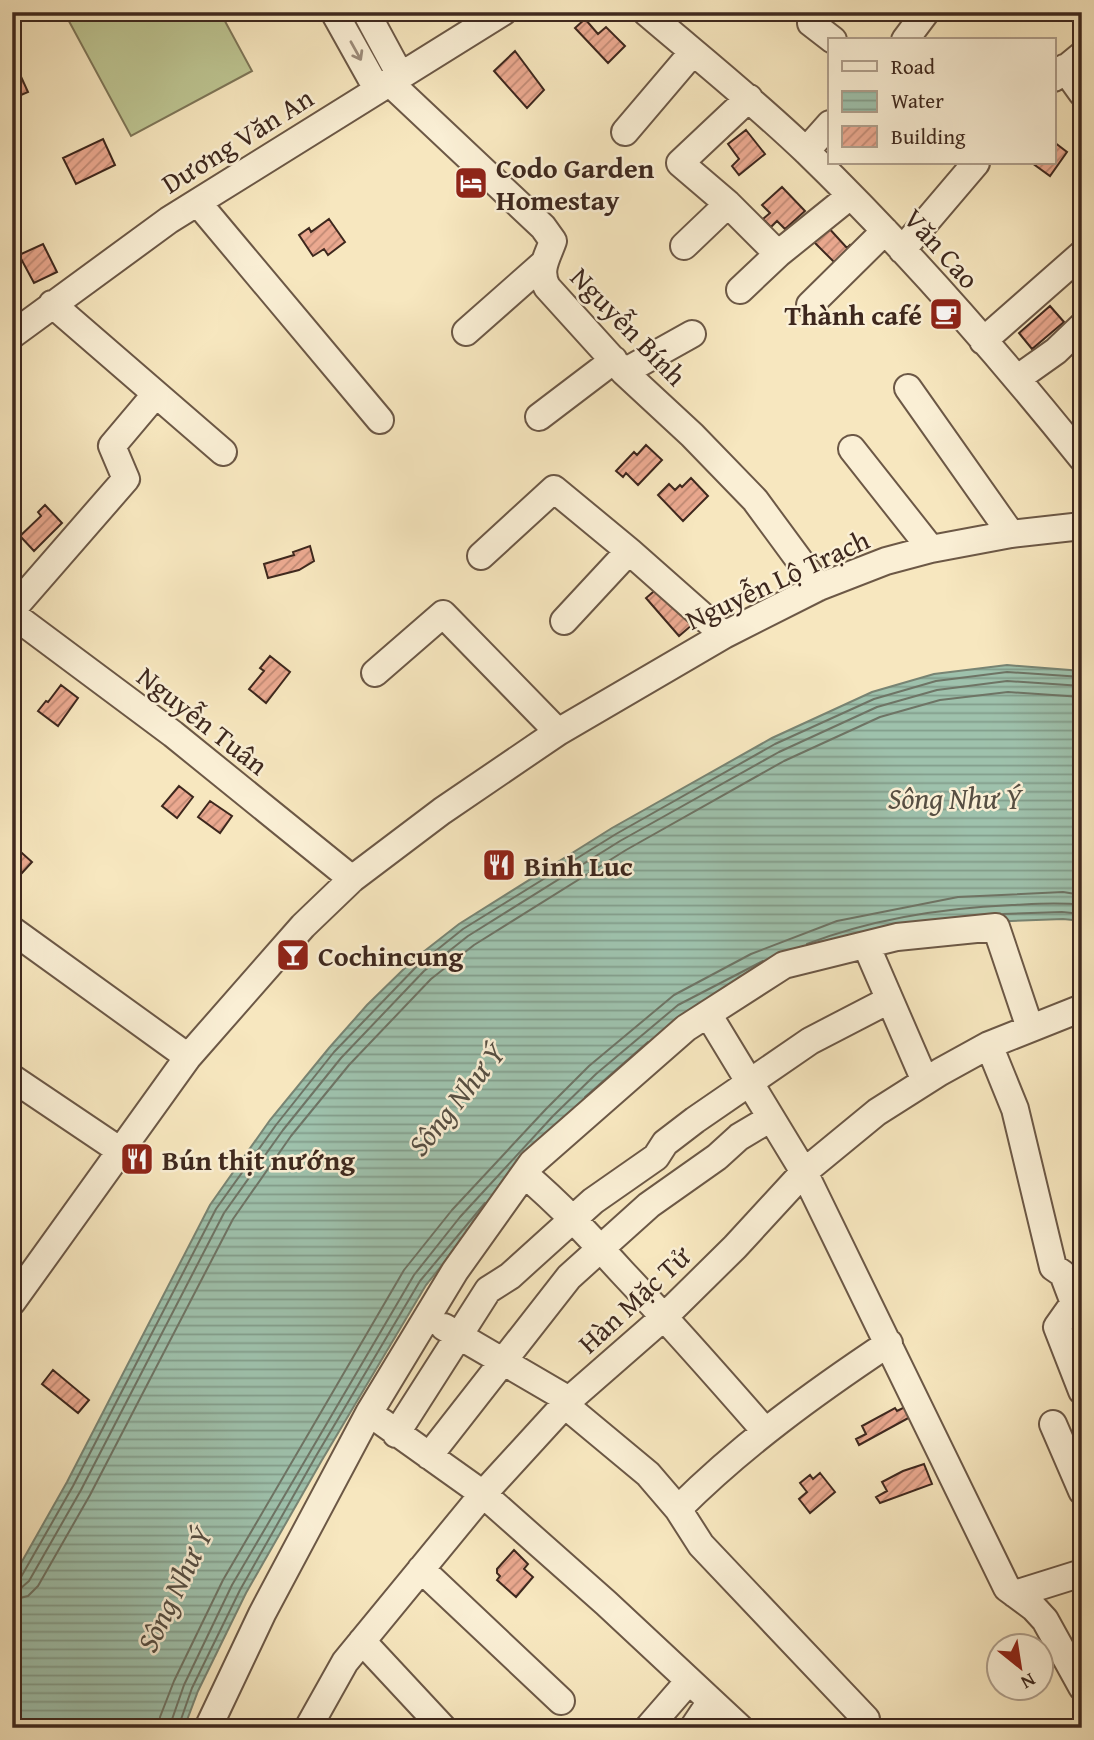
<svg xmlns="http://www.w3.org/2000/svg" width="1094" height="1740" font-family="'Gentium Book Plus',serif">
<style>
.pitch{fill:#bdc592;stroke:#7e7658;stroke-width:2}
.water{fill:url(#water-rules);stroke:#788473;stroke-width:2}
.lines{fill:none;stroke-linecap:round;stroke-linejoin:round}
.shore{stroke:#6e7465;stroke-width:2}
.building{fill:url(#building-hatch);stroke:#3e281e;stroke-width:2}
.minor-casing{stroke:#6c5846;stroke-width:30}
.minor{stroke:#faefd5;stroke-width:26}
.oneway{stroke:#9c8c7a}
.labels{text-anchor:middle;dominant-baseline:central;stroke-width:5;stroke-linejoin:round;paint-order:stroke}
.street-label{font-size:28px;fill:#3e281e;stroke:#faefd5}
.poi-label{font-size:28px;font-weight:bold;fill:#3e281e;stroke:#faefd5;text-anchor:start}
.water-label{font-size:30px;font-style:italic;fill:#564e42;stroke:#faefd5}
</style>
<defs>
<pattern id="water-rules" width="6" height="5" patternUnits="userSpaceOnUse" patternTransform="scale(1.75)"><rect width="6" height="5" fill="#9ec1ac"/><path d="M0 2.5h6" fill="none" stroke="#829d8b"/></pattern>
<pattern id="building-hatch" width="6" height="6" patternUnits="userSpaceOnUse" patternTransform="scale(1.75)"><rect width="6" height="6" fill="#eba990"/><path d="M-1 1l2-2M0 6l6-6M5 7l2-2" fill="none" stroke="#c08a75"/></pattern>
</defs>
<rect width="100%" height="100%" fill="#f7e7bf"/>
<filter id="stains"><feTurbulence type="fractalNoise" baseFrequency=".00286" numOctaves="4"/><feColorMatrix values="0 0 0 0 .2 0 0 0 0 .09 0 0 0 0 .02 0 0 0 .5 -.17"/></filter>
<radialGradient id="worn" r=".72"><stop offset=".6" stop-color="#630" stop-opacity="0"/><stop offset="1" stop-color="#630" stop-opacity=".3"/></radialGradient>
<path class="pitch" d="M64,12h156l32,59 -121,65z"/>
<path class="water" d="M1007,665l75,6v250l-19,-2 -103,4 -198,55 -290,250 -46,57 -104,175 -76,133 -48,98 -14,37h-172v-149l55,-97 143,-277 60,-85 59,-72 38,-43 46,-45 46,-36 153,-96 160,-90 100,-46 62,-18z"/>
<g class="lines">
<path class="shore" d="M1003,914l59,-2 20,2
M807,944c65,-25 136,-36 205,-39 23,-1 46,-3 70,0
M585,1097l63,-55
M12,1581l9,-4 52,-91 143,-277 60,-84 58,-73 84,-87 45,-36 153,-95 159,-90 99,-45 62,-18 71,-9 75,5
M12,1589l9,-1 8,-7 52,-91 143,-277 59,-83 58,-72 83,-87 44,-35 152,-95 159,-89 98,-45 60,-17 70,-9 75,5
M12,1600l16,-4 10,-10 52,-91 143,-276 58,-83 58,-71 82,-86 43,-34 152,-95 158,-89 96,-44 60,-17 68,-8 74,5
M159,1728l1,-11 14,-36 49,-101 181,-310 48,-60 94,-101 43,-43 85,-71 77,-41 86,-33 121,-24 105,-5 19,3
M169,1728l15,-43 48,-100 182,-310 46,-58 93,-101 43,-42 82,-69 85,-44
M178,1728l14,-40 48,-98 76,-134 104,-175 65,-78"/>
</g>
<path class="building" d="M585,19l13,15 8,-7 19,19 -17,17 -33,-35z
M515,51l29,39 -17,18 -33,-37z
M12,57l16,35 -16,7z
M746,130l19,24 -26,21 -7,-9 7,-7 -11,-15z
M103,139l12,26 -39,19 -13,-26z
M1054,142l13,10 -17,24 -18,-13h22z
M782,187l23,24 -20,18 -8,-8 -6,6 -8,-8 7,-6 -8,-8z
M329,219l16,23 -17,13 -4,-6 -11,7 -14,-21 10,-7 2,4z
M826,225l21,23 3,-3 7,8 -17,15 -29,-29z
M43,244l14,28 -23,11 -15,-28z
M1050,306l14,16 -32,27 -13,-16z
M646,445l16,15 -24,25 -12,-12 -3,4 -7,-6 18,-19 3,3z
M691,478l17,18 -25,25 -25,-26 11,-11 6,6 5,-5 2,2z
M45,505l17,18 -28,28 -14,-15 21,-20 -3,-4z
M310,546l4,15 -15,9 -31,8 -4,-14 30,-9 -1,-3z
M659,587l33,38 -13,11 -33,-38z
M270,656l20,16 -24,31 -17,-14 15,-18 -4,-3z
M61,685l17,13 -20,28 -20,-15 8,-10 2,1z
M179,786l14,11 -16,21 -15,-12z
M210,801l22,15 -12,17 -22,-16z
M13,845l19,17 -20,22v-38z
M53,1370l36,30 -11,13 -36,-29z
M907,1406l5,10 -53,29 -3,-6 10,-5 -4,-8 33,-18 2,3z
M924,1464l8,20 -52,19 -4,-6 11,-6 -5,-9 21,-11z
M820,1473l15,19 -25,21 -11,-14 8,-7 -7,-9 10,-8 3,4z
M514,1550l14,14 -4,5 9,8 -17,20 -19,-17 3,-4 -3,-3v-4z"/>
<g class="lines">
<defs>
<path id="minor" d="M334,12l43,77
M366,12l34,63
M646,12c54,46 109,90 160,139 99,96 190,200 276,307
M811,23l22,17
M905,40l21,-28
M1064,68l18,25
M1054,78l28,-23
M389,82l154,145 10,14c-6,17 -15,29 -6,46l77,85 68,63 63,65 64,87
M749,98l-69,65 48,41 50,50
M625,132l68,-80
M806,151l24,-27
M198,203l182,217
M684,246l44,-42
M902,250l74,-87
M740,290l38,-36 72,-58
M52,304l171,148
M810,305l75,-74
M466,332l77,-68
M12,335l157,-115 334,-208
M983,341l99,-87
M624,372l68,-38
M1018,378l38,-27 26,-25
M908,388l103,146
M539,417l75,-57
M852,449l79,100
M481,556l73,-67 75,62 95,84
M12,610l114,-131 -14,-33 43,-51
M12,614l161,120 179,145
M564,621l65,-70
M375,673l68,-59 115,118
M12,930l176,127
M866,945l59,136
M708,1014l96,158 203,416 27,20 11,12 37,67
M989,1045l26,64 38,158 10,7 11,29 -17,24 25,64
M12,1078l107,72
M524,1174c36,30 67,64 98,98 49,52 96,105 143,159
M12,1302l176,-245 115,-131 49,-47 90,-68 116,-79 166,-97 95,-48 67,-26 45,-12 80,-15 71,-8
M444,1327l125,73
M565,1405l83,69 30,35 23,36 165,174 -7,9
M382,1422l101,72 123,109 134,125
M1053,1424l29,67
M396,1434l92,-144 22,-14 83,-75 63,-44 9,-14 30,-23 115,-79 79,-41
M429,1456l140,-179 80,-72 68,-48 22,-20 32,-19
M678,1509c64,-64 136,-116 211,-166
M421,1569l140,132
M1015,1594l67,-21
M362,1641l81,87
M208,1728l54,-114 107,-201 86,-142 77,-108 154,-135 98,-63 113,-28 99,-10 34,101
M308,1728l37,-66 138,-168 86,-94 95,-83 71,-70 69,-75 73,-60 63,-40 49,-27 93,-37
M648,1728l40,-46
M693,1728l18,-27"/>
</defs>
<use href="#minor" class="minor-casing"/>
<use href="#minor" class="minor"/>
</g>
<defs><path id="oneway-shaft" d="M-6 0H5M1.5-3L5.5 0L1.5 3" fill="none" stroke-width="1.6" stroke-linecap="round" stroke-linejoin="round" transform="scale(1.75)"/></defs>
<use class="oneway" href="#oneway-shaft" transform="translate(356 51) rotate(61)"/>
<defs>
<symbol id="hotel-square" viewBox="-11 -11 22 22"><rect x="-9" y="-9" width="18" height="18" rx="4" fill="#8f2418" stroke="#faefd5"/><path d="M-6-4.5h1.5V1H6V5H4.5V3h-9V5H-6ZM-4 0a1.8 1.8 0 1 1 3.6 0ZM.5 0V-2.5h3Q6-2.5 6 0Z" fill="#fff"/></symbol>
<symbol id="cafe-square" viewBox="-11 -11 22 22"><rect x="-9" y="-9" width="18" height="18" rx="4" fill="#8f2418" stroke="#faefd5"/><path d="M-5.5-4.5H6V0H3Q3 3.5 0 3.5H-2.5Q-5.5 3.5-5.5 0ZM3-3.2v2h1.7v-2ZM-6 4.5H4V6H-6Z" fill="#fff"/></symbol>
<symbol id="restaurant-square" viewBox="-11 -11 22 22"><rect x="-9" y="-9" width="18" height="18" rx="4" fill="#8f2418" stroke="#faefd5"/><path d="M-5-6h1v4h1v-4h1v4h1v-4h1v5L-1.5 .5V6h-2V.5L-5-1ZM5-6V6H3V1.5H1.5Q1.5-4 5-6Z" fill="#fff"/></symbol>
<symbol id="bar-square" viewBox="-11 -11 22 22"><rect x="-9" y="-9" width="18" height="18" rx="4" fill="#8f2418" stroke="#faefd5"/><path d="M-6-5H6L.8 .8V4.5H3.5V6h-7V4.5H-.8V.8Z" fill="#fff"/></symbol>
</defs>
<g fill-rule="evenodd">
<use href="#hotel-square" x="452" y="164" width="38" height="38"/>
<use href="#cafe-square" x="927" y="295" width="38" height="38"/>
<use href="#restaurant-square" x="480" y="846" width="38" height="38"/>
<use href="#bar-square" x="274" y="936" width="38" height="38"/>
<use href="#restaurant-square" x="118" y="1140" width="38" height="38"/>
</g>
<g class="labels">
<g class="street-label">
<text transform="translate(237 140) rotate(-32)">Dương Văn An</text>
<text transform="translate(942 248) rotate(48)">Văn Cao</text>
<text transform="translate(629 326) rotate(46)">Nguyễn Bính</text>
<text transform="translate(777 579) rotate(-25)">Nguyễn Lộ Trạch</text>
<text transform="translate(203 720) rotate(38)">Nguyễn Tuân</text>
<text transform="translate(634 1299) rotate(-43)">Hàn Mặc Tử</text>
</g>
<g class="poi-label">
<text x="496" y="167">Codo Garden<tspan x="496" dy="32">Homestay</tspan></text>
<text x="922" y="314" text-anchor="end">Thành café</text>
<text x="524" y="865">Binh Luc</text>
<text x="318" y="955">Cochincung</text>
<text x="162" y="1159">Bún thịt nướng</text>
</g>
<g class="water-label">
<text x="955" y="798">Sông Như Ý</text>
<text transform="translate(456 1099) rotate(-51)">Sông Như Ý</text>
<text transform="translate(174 1589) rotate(-64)">Sông Như Ý</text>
</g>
</g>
<rect width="1094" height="1740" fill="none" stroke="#f7e7bf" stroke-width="42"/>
<rect x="14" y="14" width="1066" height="1712" fill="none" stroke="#3e281e" stroke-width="3.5"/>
<rect x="21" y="21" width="1052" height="1698" fill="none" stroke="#3e281e" stroke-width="2"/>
<rect x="828" y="38" width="228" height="126" fill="#faefd5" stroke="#af9f8c" stroke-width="2"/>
<rect x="842" y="61" width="35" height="10" fill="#faefd5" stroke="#af9f8c" stroke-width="2"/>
<text x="891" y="74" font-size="21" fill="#3e281e">Road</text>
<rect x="842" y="91" width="35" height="21" fill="url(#water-rules)" stroke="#af9f8c" stroke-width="2"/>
<text x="891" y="108" font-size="21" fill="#3e281e">Water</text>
<rect x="842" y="126" width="35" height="21" fill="url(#building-hatch)" stroke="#af9f8c" stroke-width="2"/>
<text x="891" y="144" font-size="21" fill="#3e281e">Building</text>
<g transform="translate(1020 1667) rotate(150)"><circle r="33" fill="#faefd5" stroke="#af9f8c" stroke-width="2"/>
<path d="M0-5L12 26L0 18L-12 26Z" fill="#8f2418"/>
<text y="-10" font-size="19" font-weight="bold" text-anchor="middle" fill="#3e281e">N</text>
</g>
<rect width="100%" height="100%" filter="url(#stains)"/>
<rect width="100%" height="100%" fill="url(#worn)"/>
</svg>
